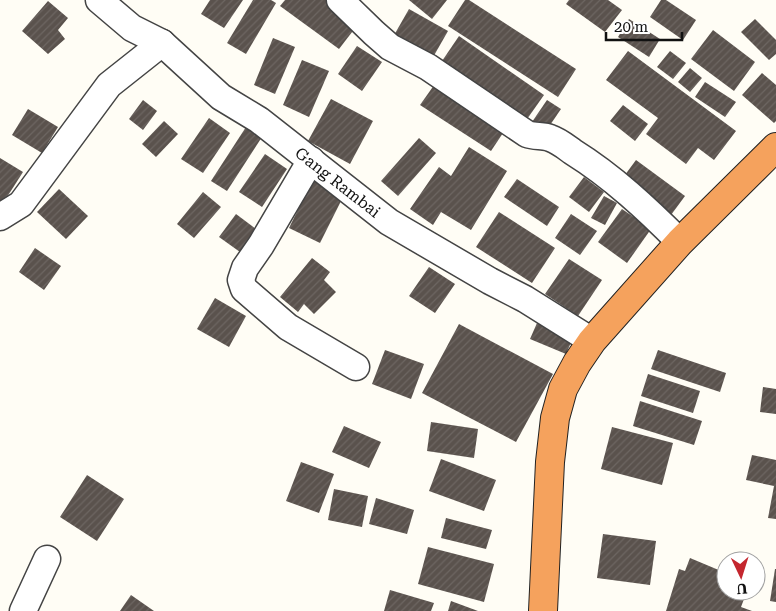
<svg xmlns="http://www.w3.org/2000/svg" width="776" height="611" font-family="'Roboto Serif',serif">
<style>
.building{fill:url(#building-hatch)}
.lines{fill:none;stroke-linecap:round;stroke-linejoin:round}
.street-casing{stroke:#444;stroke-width:29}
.highway-casing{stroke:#222;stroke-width:30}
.street{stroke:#fff;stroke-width:26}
.highway{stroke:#f5a25d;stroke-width:28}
.labels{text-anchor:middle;stroke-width:5;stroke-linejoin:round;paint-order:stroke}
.street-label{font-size:16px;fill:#111;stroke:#fff}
</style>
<defs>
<pattern id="building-hatch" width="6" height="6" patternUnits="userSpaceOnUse" patternTransform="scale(1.25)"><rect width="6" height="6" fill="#5a524d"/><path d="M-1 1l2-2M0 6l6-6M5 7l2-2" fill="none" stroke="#6d6662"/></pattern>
</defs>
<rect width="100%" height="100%" fill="#fffdf5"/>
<g class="building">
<polygon points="210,0 243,0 224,28 201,14"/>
<polygon points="253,0 271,0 276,3 246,54 227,43"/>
<polygon points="285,0 327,0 359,23 339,49 280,6"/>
<polygon points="409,0 447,0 432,19"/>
<polygon points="465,0 469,0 576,69 558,97 448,26"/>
<polygon points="569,0 608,0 622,10 605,32 566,4"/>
<polygon points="661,0 666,0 696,20 683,40 650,17"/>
<polygon points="48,1 68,18 58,30 65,39 48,54 22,31"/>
<polygon points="409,9 448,31 432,59 393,37"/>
<polygon points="629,19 660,39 649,57 618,37"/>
<polygon points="755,19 776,40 776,54 769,60 741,32"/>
<polygon points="713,30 755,62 734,91 691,59"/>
<polygon points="459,36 544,95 525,122 440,64"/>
<polygon points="273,38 295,47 275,94 254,85"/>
<polygon points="357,46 382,62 362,91 338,74"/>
<polygon points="628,51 736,131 714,160 698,148 686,164 646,134 658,118 606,80"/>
<polygon points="670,51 686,63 673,79 657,67"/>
<polygon points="302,60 329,71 309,117 283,105"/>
<polygon points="690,68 702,78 690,92 678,82"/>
<polygon points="762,73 776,85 776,121 774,123 742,95"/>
<polygon points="437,81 507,127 491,151 420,105"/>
<polygon points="705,82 736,102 725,117 695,97"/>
<polygon points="331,99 373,121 350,164 308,141"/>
<polygon points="143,100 157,111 143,130 129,119"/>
<polygon points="547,100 561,109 546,131 532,122"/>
<polygon points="623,105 648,124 635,141 610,121"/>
<polygon points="28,109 58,127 42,153 12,135"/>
<polygon points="209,118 230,133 203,173 181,159"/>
<polygon points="164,121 178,134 156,157 142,144"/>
<polygon points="246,127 262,137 227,191 211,181"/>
<polygon points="419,138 436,153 398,196 381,181"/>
<polygon points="469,147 507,171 471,230 441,212 433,225 410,209 439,167 451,176"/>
<polygon points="265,154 287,169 262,207 239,192"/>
<polygon points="0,158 23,172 0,208"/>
<polygon points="636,160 685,196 671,215 622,179"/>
<polygon points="314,177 345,193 320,243 289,228"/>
<polygon points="584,177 604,192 589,212 569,197"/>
<polygon points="517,179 559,207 547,226 504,197"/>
<polygon points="59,189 88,216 66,239 37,212"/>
<polygon points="203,192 221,207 194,238 177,224"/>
<polygon points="604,196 617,203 605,225 591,218"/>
<polygon points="622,209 651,229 627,263 598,242"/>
<polygon points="499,212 555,248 532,283 476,247"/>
<polygon points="236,214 256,229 240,252 219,237"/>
<polygon points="571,214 597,231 580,255 555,238"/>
<polygon points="35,248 61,266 44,290 19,272"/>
<polygon points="312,258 330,272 324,280 336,292 314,314 304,304 298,312 280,297"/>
<polygon points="569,259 602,280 578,316 545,294"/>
<polygon points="429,267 455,284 435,313 409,296"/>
<polygon points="215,298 246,316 229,347 197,329"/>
<polygon points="537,323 573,338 566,354 530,339"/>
<polygon points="459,324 553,374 516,442 422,393"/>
<polygon points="385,350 424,364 411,399 372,384"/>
<polygon points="658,350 726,373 720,392 651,369"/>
<polygon points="648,374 700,391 693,413 641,396"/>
<polygon points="763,387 776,389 776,414 760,412"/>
<polygon points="640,401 702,421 694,445 633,426"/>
<polygon points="431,422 478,429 474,458 427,451"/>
<polygon points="344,426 381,442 369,468 332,452"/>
<polygon points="612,427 673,443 662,485 601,469"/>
<polygon points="752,455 776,460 776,519 768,518 774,486 746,480"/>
<polygon points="441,459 496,480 484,511 429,491"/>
<polygon points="301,462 334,474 319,513 286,501"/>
<polygon points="87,475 124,499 97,541 60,517"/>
<polygon points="334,489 368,496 362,527 328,520"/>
<polygon points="376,498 414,510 407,534 369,524"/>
<polygon points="446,518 492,530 486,549 441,538"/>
<polygon points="603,534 656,541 650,585 597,578"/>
<polygon points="428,547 494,564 484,602 418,584"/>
<polygon points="690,558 721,571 722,567 726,569 726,591 747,591 741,607 752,611 666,611 679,569 685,571"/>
<polygon points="775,569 776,569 776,602 770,601"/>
<polygon points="390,590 434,603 431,611 384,611"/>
<polygon points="131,595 154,611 120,611"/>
<polygon points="451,601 478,611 448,611"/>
</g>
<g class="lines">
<defs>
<g id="street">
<polyline points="99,0 132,28 162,43 221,97 259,120 389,222 490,281 525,299 592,341"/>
<path d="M340 0 374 33 390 47 428 67 527 134C535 137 543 135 550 138 559 141 566 147 573 152 613 177 647 209 680 242"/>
<polyline points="311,160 261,245 245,268 241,280 244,289 288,327 356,367"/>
<polyline points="0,217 21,204 109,85 162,43"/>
<polyline points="23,611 47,559"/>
</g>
<polyline id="highway" points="543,611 550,462 555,418 563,389 577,363 592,341 680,242 776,147"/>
</defs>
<use href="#street" class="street-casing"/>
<use href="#highway" class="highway-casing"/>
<use href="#street" class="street"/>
<use href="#highway" class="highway"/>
</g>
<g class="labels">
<g class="street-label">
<text transform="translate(338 182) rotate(38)" y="6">Gang Rambai</text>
</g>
</g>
<g transform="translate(741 576) rotate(176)"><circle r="24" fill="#ffffff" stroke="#a0a0a0"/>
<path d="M0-4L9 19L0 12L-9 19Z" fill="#c4262e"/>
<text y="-8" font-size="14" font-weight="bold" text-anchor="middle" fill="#111111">U</text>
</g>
<path d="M606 32v8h76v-8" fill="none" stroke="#111111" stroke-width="2.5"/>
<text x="614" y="32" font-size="15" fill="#111111" stroke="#ffffff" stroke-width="4" paint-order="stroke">20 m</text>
</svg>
